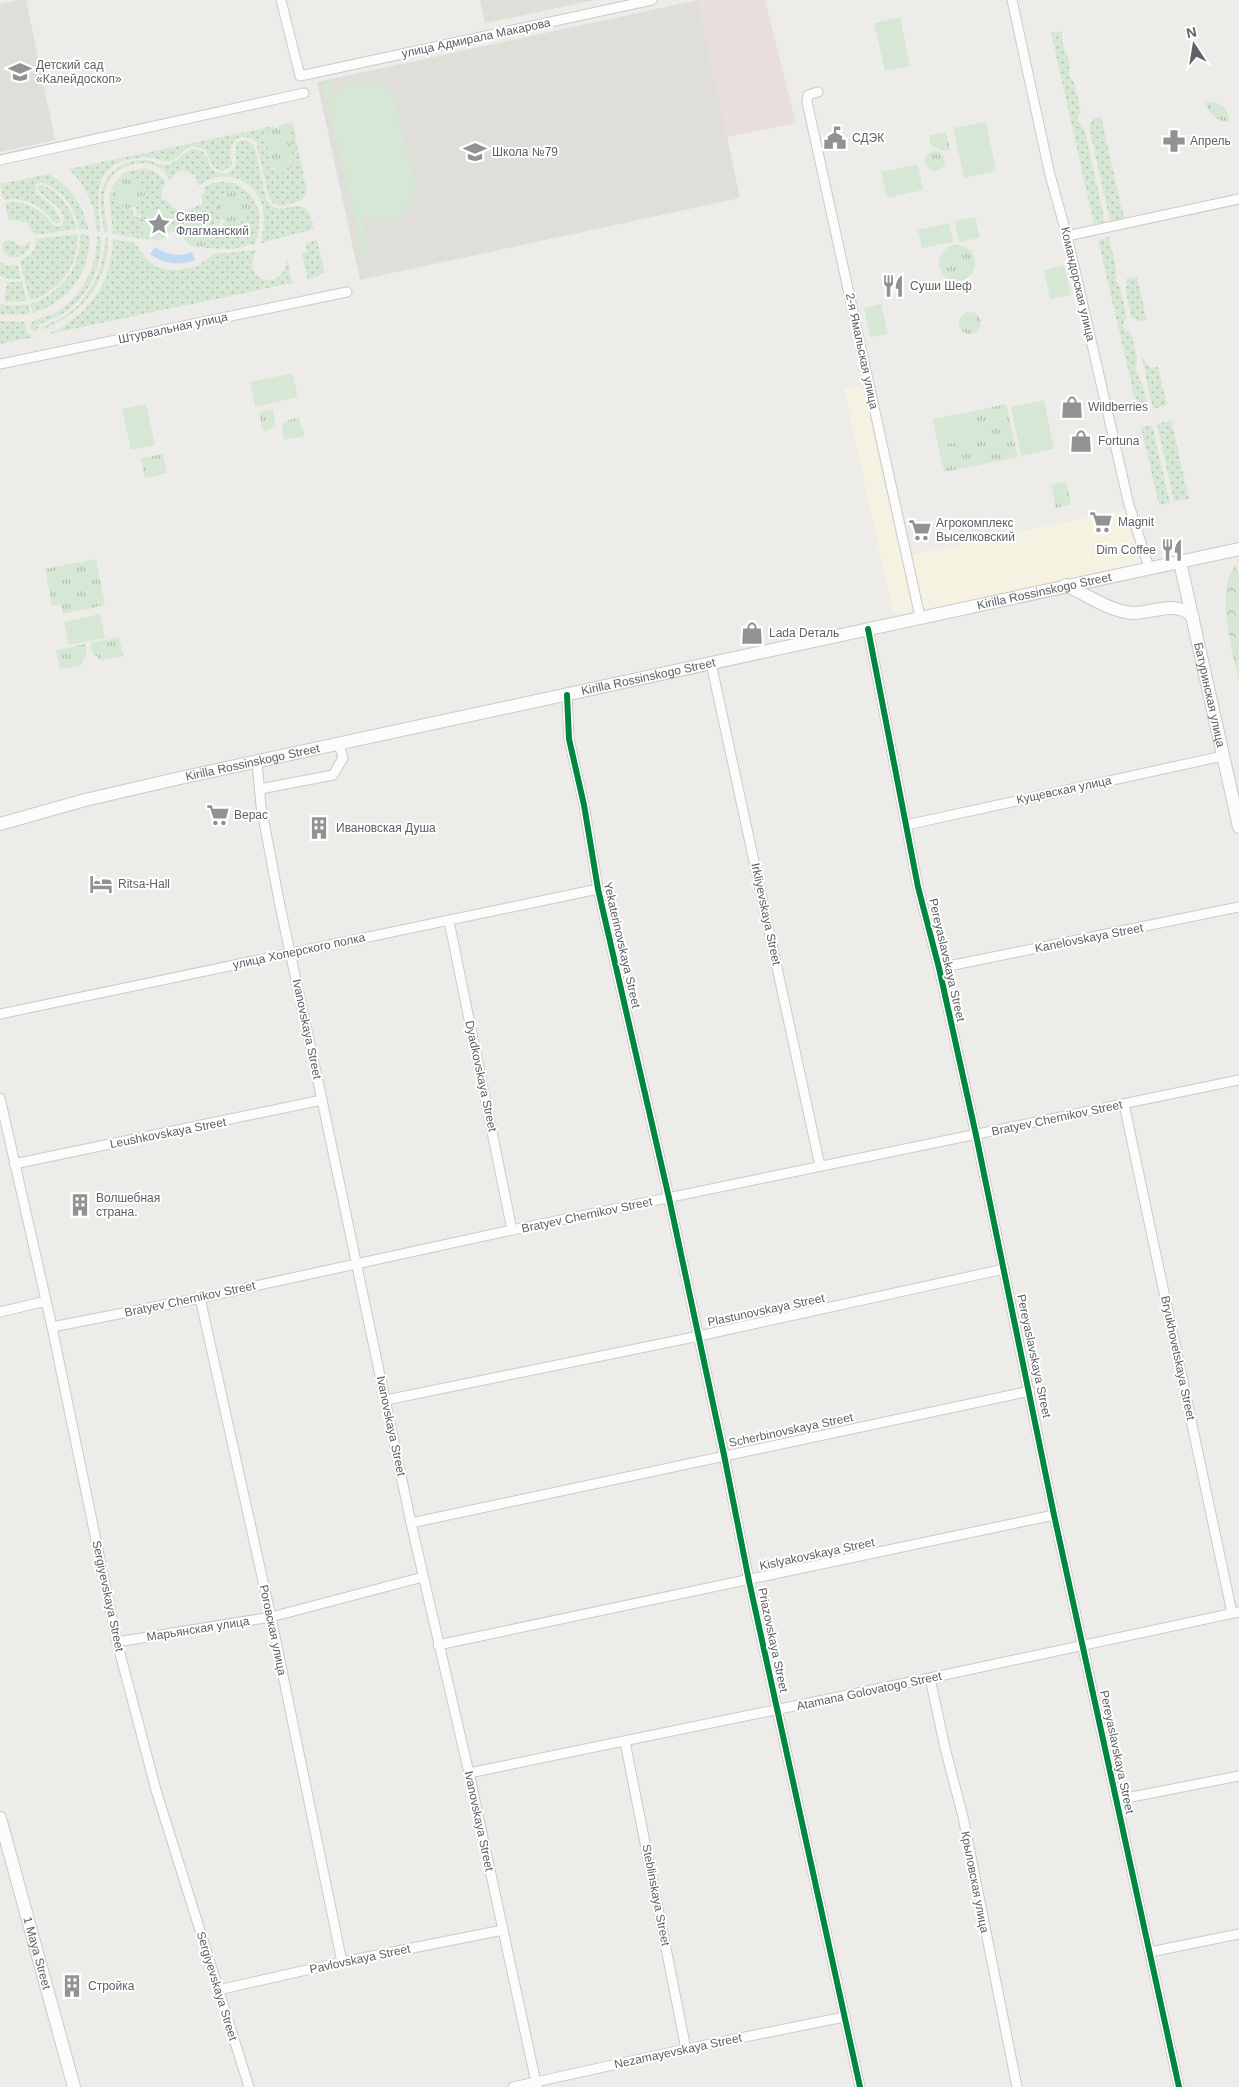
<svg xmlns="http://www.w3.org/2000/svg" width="1239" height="2087" font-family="Helvetica,sans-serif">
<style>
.commercial{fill:#f5f2e2}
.education{fill:#e0ded8}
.medical{fill:#e8dedc}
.grass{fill:url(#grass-dots)}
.forest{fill:url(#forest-crowns)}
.park{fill:url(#park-tufts)}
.pitch{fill:#d6e8d5}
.water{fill:#bfdbf4}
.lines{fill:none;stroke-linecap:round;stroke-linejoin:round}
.street-casing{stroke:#cacaca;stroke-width:11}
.secondary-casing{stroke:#cacac9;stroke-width:14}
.street{stroke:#fcfcfc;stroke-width:9}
.secondary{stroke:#fcfcfc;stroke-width:12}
.cycleway-casing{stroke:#fff;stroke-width:9}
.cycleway{stroke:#00873e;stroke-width:6}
.labels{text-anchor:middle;stroke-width:4;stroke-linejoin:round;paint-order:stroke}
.street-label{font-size:12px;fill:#5e6165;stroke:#fff}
.poi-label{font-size:12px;fill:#5e6165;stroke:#fff;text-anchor:start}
</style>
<defs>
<pattern id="grass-dots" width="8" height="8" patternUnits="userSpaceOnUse" patternTransform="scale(1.25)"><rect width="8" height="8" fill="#d6e8d5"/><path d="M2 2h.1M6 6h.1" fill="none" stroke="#b1bfb0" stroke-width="1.8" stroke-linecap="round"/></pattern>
<pattern id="forest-crowns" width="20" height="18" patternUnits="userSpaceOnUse" patternTransform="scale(1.25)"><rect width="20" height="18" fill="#d6e8d5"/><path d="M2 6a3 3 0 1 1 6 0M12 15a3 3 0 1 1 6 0" fill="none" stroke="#b1bfb0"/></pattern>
<pattern id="park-tufts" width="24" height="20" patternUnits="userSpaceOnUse" patternTransform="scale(1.25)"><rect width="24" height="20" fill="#d6e8d5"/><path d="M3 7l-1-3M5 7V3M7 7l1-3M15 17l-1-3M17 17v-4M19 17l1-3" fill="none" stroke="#b1bfb0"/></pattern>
</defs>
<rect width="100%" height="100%" fill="#edece8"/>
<polygon class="commercial" points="862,385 901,557 1125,510 1143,558 1140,564 899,615 893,612 844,389"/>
<g class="education">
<polygon points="19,0 26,0 55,140 0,152 0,4"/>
<polygon points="480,0 595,0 485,23"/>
<polygon points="698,0 740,198 360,280 317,82"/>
</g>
<polygon class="medical" points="698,0 765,0 796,123 727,137"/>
<g class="grass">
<polygon points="1062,31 1062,41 1070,65 1069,75 1075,85 1081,113 1078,115 1077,120 1084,127 1105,222 1094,224 1051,33"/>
<polygon points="1101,117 1124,218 1110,221 1089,127 1093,119"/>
<path d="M291 122 293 125 307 191 302 200 282 206 273 203 269 197 256 142C248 134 232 135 231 149 230 154 232 160 232 165L223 171 214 168 206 151C182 137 185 158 169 161 161 162 154 157 146 157 140 157 133 159 127 160 91 168 98 205 101 232H97C95 206 87 187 69 169L274 126V128L265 131 272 165 273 169 287 172 292 168 287 126 279 127V125Z"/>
<path d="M246 140 252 143 255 149 266 198C274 217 289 204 304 207L310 214 314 229 261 243C263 232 265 220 263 208 255 178 222 167 198 186L195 176 186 171 177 172 170 181C158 152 115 161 106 187 101 201 106 219 108 233L104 232C103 220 99 206 101 194 104 172 125 159 146 160 153 161 158 165 165 165 180 165 189 138 205 154 209 159 209 167 214 171 222 176 236 174 236 162 237 152 231 141 246 140Z"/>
<path d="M144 168C153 171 160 174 165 182L161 194 162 199 167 201 180 213 203 204 202 196 205 191 203 188C225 173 254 187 259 213 260 223 258 234 255 244L232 249 202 248 210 241 214 229 222 226 225 221 230 223 219 212 222 219 219 225 212 224 209 219 183 225 181 231 178 234 172 231V226L144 214 137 216 136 207C155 195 139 169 124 177 120 179 116 186 113 190L111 188 123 173Z"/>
<path d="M49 174C71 187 83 205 89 230L79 229C77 208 61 190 42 182L36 184 35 192 52 206 61 220 58 224C53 223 51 218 47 214 36 202 21 197 4 200L0 184Z"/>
<path d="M39 185C58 187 74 212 77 229L35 235 27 223 16 220 9 221 5 203C21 200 35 205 46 217 51 222 52 226 59 227L63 224C68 206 43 201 38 188Z"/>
<polygon points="109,192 113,193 128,208 132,208 133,215 141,219 140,225 150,240 113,234"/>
<path d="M77 234C79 267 60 290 30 301L20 261C30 257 36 250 36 239Z"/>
<path d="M80 234 89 235C91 273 68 302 33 313L30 304C62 293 81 268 80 234Z"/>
<path d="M97 236 101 237C103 267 87 300 60 315 53 319 45 321 39 325L37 331 32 330 30 327 32 322C39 318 49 316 57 312 83 295 97 267 97 236Z"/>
<path d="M105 237 108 238C108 283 82 315 41 330 43 324 53 323 60 319 89 302 104 271 105 237Z"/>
<polygon points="1109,237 1116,268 1116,280 1120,288 1127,317 1124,321 1123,326 1127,331 1131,333 1137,357 1136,371 1143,386 1149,409 1138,412 1098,240"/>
<path d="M113 239 135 243 148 261 157 267 168 270H179L198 266 214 254 257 250C237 277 283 298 287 258L292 283 49 334C89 315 112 283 113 239Z"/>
<path d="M9 240 22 246 31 241C29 256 8 265 2 248L4 242Z"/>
<polygon points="317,240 324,271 319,276 308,279 302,254 307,252 305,243"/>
<polygon points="0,262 8,266 18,266 21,279 10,279 0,276"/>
<polygon points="1137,277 1147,320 1138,321 1131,317 1126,291 1126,279"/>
<polygon points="7,282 22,282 27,301 4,302"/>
<polygon points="0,304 13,306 28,304 30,314 0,314"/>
<polygon points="0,321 25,322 26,332 34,337 0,344"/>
<polygon points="1140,354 1150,368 1158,367 1167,405 1153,409 1146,378 1146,371"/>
<polygon points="1171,420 1189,499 1174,502 1157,424"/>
<polygon points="1152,425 1170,503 1159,505 1141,427"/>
</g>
<path class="forest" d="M1236 564 1239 576V681C1232 649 1221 613 1228 581 1229 575 1233 569 1236 564Z"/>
<g class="park">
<path d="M1206 102H1214L1225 107 1230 122C1216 121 1209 115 1206 102Z"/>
<polygon points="288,125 294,165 287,172 279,173 272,165 265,130"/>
<polygon points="946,132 950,150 945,151 931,146 929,136"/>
<circle cx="935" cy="161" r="10"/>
<circle cx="129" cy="192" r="16"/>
<circle cx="234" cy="208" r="16"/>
<circle cx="156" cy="224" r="16"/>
<circle cx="198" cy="231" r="16"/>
<circle cx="957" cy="263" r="18"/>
<circle cx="970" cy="323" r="11"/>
<polygon points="1006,404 1018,457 944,472 938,446 975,438 969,412"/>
<polygon points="273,409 275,424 269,430 263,431 259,412"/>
<polygon points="299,417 304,436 284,440 282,428 284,422"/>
<polygon points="163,454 167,473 145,478 141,458"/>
<polygon points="1066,482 1071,504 1056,508 1051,485"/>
<polygon points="96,559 105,605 63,614 61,604 52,606 45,569"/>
<polygon points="119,637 123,656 100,661 97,656 93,654 90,643"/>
<polygon points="85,644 87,656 83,659 82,665 60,669 56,650"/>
</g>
<g class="pitch">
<polygon points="900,17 910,66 885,71 874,23"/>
<path d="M367 80 388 90 395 101 415 185 414 196 404 213 393 220 380 222 361 216 370 250 363 252 323 84 331 82 335 98C343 86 353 82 367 80Z"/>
<polygon points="986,122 996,171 964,178 953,128"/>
<polygon points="918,164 923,190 887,198 881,172"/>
<polygon points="975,217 980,238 959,242 955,221"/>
<polygon points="949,223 953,242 922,248 918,230"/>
<polygon points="1064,265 1071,295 1050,299 1044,270"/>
<polygon points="881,304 888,334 870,337 864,308"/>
<polygon points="292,373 298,397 255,407 250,382"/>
<polygon points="1044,400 1054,449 1021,456 1011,407"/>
<polygon points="146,404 155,445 131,450 122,409"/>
<polygon points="969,412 975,438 938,446 933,419"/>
<polygon points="100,614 105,638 69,645 64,622"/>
</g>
<path class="water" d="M155 247C167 255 179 257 192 252L195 260C179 266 164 264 150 254Z"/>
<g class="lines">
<defs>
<g id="street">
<polyline points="281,0 300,76 652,0"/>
<polyline points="1012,0 1050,175 1067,236 1129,505 1149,568"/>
<polyline points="818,92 808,95 807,102 920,617"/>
<polyline points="0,160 304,93"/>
<polyline points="1067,236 1239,199"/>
<polyline points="0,364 347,292"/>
<polyline points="868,629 918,887 939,968 976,1135 1054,1515 1179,2087"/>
<polyline points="711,663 820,1166"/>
<polyline points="567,695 569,739 584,805 598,889 669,1198 724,1455 749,1581 860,2087"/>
<polyline points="257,762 261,806 280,906 322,1100 411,1523 469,1773 537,2087"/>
<polyline points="260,789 333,775 343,758 339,744"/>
<polyline points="906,825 1223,756"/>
<polyline points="449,921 512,1230"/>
<polyline points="939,968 1239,907"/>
<polyline points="0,1014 598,889"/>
<polyline points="0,1098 52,1327 117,1642 156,1790 249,2087"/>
<polyline points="1124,1104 1232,1613"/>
<polyline points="14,1164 322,1100"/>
<polyline points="200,1298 271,1617 342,1962"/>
<polyline points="0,1312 46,1301"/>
<polyline points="52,1327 200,1298 512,1230 1239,1080"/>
<polyline points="386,1400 699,1336 1004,1269"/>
<polyline points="411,1523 1030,1391"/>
<polyline points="117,1642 271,1617 423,1577"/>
<polyline points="438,1645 1054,1515"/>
<polyline points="930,1678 945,1748 963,1817 1017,2087"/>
<polyline points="625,1742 686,2049"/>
<polyline points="469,1773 930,1678 1239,1612"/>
<polyline points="1116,1800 1239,1776"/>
<polyline points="1150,1952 1239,1934"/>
<polyline points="218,1990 342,1962 503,1930"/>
<polyline points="513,2087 686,2049 844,2017"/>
</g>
<g id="secondary">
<path id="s1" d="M1180 562 1239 827"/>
<path d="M1066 585C1085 594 1113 613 1134 613 1152 613 1180 599 1193 618"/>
<path id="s2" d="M0 824 85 800 180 778 1239 549"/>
<path id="s3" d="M0 1818 74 2087"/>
</g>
</defs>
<use href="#street" class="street-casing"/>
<use href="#secondary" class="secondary-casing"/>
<use href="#street" class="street"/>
<use href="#secondary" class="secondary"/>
<defs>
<g id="cycleway">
<polyline points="868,629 918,887 939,968 976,1135 1054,1515 1179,2087"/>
<polyline points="567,695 569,739 584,805 598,889 669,1198 724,1455 749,1581 860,2087"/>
</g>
</defs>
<use href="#cycleway" class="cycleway-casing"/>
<use href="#cycleway" class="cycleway"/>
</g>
<defs>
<symbol id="school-bare" viewBox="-9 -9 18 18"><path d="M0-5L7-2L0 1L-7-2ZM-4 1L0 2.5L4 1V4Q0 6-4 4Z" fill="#909293" stroke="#fff" stroke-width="2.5" paint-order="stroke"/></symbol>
<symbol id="civic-bare" viewBox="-9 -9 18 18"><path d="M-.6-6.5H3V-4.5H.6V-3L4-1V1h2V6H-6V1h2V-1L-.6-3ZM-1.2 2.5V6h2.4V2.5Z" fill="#909293" stroke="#fff" stroke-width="2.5" paint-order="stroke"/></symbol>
<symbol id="pharmacy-bare" viewBox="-9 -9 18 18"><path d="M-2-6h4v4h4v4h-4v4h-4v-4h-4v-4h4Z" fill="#909293" stroke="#fff" stroke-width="2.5" paint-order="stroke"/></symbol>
<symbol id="sight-bare" viewBox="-9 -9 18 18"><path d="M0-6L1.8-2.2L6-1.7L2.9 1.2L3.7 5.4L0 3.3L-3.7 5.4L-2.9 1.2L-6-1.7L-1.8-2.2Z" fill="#909293" stroke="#fff" stroke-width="2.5" paint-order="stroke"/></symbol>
<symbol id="restaurant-bare" viewBox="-9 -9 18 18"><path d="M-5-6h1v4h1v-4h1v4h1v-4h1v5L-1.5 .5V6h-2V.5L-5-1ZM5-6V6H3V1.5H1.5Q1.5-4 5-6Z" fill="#909293" stroke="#fff" stroke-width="2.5" paint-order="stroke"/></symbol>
<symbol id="shop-bare" viewBox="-9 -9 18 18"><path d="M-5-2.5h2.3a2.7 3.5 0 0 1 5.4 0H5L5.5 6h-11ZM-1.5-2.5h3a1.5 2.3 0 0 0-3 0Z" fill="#909293" stroke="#fff" stroke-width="2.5" paint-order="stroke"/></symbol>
<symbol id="supermarket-bare" viewBox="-9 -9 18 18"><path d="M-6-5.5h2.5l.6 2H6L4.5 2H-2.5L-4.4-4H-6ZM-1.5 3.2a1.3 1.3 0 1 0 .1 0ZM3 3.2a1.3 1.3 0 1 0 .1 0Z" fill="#909293" stroke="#fff" stroke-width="2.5" paint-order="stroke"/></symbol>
<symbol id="building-bare" viewBox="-9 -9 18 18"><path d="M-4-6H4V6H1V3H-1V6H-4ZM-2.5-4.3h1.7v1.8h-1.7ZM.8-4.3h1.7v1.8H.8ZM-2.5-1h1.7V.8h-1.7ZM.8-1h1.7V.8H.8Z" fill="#909293" stroke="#fff" stroke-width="2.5" paint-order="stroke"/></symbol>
<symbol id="hotel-bare" viewBox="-9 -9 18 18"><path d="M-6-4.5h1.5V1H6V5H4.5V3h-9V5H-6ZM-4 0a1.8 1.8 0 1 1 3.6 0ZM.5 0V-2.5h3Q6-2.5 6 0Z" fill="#909293" stroke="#fff" stroke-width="2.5" paint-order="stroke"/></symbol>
</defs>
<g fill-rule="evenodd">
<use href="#school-bare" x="4" y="56" width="32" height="32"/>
<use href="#civic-bare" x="819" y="122" width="32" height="32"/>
<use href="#pharmacy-bare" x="1158" y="125" width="32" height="32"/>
<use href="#school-bare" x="459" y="136" width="32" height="32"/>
<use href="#sight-bare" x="143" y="208" width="32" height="32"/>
<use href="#restaurant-bare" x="877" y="270" width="32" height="32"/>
<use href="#shop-bare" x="1056" y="391" width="32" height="32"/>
<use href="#shop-bare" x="1065" y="425" width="32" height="32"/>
<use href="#supermarket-bare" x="1085" y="506" width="32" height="32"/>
<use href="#supermarket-bare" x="904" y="514" width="32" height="32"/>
<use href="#restaurant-bare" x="1156" y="534" width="32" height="32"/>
<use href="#shop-bare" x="736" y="617" width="32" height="32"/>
<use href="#supermarket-bare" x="202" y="799" width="32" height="32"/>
<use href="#building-bare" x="303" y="812" width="32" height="32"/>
<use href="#hotel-bare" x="85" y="868" width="32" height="32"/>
<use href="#building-bare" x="64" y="1189" width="32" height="32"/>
<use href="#building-bare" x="56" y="1970" width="32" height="32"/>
</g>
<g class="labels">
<g class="street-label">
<text transform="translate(476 38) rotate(-12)" y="4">улица Адмирала Макарова</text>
<text transform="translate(1078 284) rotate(77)" y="4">Командорская улица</text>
<text transform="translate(173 328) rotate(-12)" y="4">Штурвальная улица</text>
<text transform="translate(862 351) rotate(78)" y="4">2-я Ямальская улица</text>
<text dy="4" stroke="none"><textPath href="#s2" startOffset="1070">Kirilla Rossinskogo Street</textPath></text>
<text dy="4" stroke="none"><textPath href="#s2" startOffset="665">Kirilla Rossinskogo Street</textPath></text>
<text dy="4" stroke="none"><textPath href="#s1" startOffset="136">Батуринская улица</textPath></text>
<text dy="4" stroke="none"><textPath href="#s2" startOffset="260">Kirilla Rossinskogo Street</textPath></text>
<text transform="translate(1064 790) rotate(-12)" y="4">Кущевская улица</text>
<text transform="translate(766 914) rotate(78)" y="4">Irkliyevskaya Street</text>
<text transform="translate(1089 938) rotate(-11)" y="4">Kanelovskaya Street</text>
<text transform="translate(622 945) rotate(77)" y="4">Yekaterinovskaya Street</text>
<text transform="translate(299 951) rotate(-12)" y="4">улица Хоперского полка</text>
<text transform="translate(947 960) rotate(77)" y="4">Pereyaslavskaya Street</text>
<text transform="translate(307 1029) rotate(78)" y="4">Ivanovskaya Street</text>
<text transform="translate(481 1076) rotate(78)" y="4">Dyadkovskaya Street</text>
<text transform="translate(1057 1118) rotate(-12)" y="4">Bratyev Chernikov Street</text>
<text transform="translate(168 1133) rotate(-11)" y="4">Leushkovskaya Street</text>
<text transform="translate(587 1215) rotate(-12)" y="4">Bratyev Chernikov Street</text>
<text transform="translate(190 1299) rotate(-12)" y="4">Bratyev Chernikov Street</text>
<text transform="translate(766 1310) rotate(-12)" y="4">Plastunovskaya Street</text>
<text transform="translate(1034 1356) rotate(78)" y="4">Pereyaslavskaya Street</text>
<text transform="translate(1178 1358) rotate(78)" y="4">Bryukhovetskaya Street</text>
<text transform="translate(391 1426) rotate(78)" y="4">Ivanovskaya Street</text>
<text transform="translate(791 1430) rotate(-12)" y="4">Scherbinovskaya Street</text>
<text transform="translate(817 1554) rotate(-12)" y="4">Kislyakovskaya Street</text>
<text transform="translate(108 1596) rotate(78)" y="4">Sergiyevskaya Street</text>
<text transform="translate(198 1629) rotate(-9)" y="4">Марьянская улица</text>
<text transform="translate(273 1630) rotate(78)" y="4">Роговская улица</text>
<text transform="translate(773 1640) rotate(78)" y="4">Priazovskaya Street</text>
<text transform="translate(869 1691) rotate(-12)" y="4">Atamana Golovatogo Street</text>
<text transform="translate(1117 1752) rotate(78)" y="4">Pereyaslavskaya Street</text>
<text transform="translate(479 1821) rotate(78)" y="4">Ivanovskaya Street</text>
<text transform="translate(975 1882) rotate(79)" y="4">Крыловская улица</text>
<text transform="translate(656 1895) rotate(79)" y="4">Steblinskaya Street</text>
<text dy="4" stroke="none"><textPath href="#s3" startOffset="140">1 Maya Street</textPath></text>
<text transform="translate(360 1959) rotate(-12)" y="4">Pavlovskaya Street</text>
<text transform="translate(217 1986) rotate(73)" y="4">Sergiyevskaya Street</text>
<text transform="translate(678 2051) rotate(-12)" y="4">Nezamayevskaya Street</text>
</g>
<g class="poi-label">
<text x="36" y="69">Детский сад<tspan x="36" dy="14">«Калейдоскоп»</tspan></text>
<text x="852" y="142">СДЭК</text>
<text x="1190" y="145">Апрель</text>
<text x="492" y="156">Школа №79</text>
<text x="176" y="221">Сквер<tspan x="176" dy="14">Флагманский</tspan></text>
<text x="910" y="290">Суши Шеф</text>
<text x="1088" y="411">Wildberries</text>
<text x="1098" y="445">Fortuna</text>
<text x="1118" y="526">Magnit</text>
<text x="936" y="527">Агрокомплекс<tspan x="936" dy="14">Выселковский</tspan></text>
<text x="1156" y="554" text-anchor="end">Dim Coffee</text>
<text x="769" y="637">Lada Dеталь</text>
<text x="234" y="819">Верас</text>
<text x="336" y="832">Ивановская Душа</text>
<text x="118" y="888">Ritsa-Hall</text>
<text x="96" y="1202">Волшебная<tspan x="96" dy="14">страна.</tspan></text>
<text x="88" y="1990">Стройка</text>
</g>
</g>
<g transform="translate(1194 45) rotate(348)" stroke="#ffffff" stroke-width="4" paint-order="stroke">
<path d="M0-4L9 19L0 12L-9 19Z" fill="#5e6165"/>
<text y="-8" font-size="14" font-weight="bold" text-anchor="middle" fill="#5e6165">N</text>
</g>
</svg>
